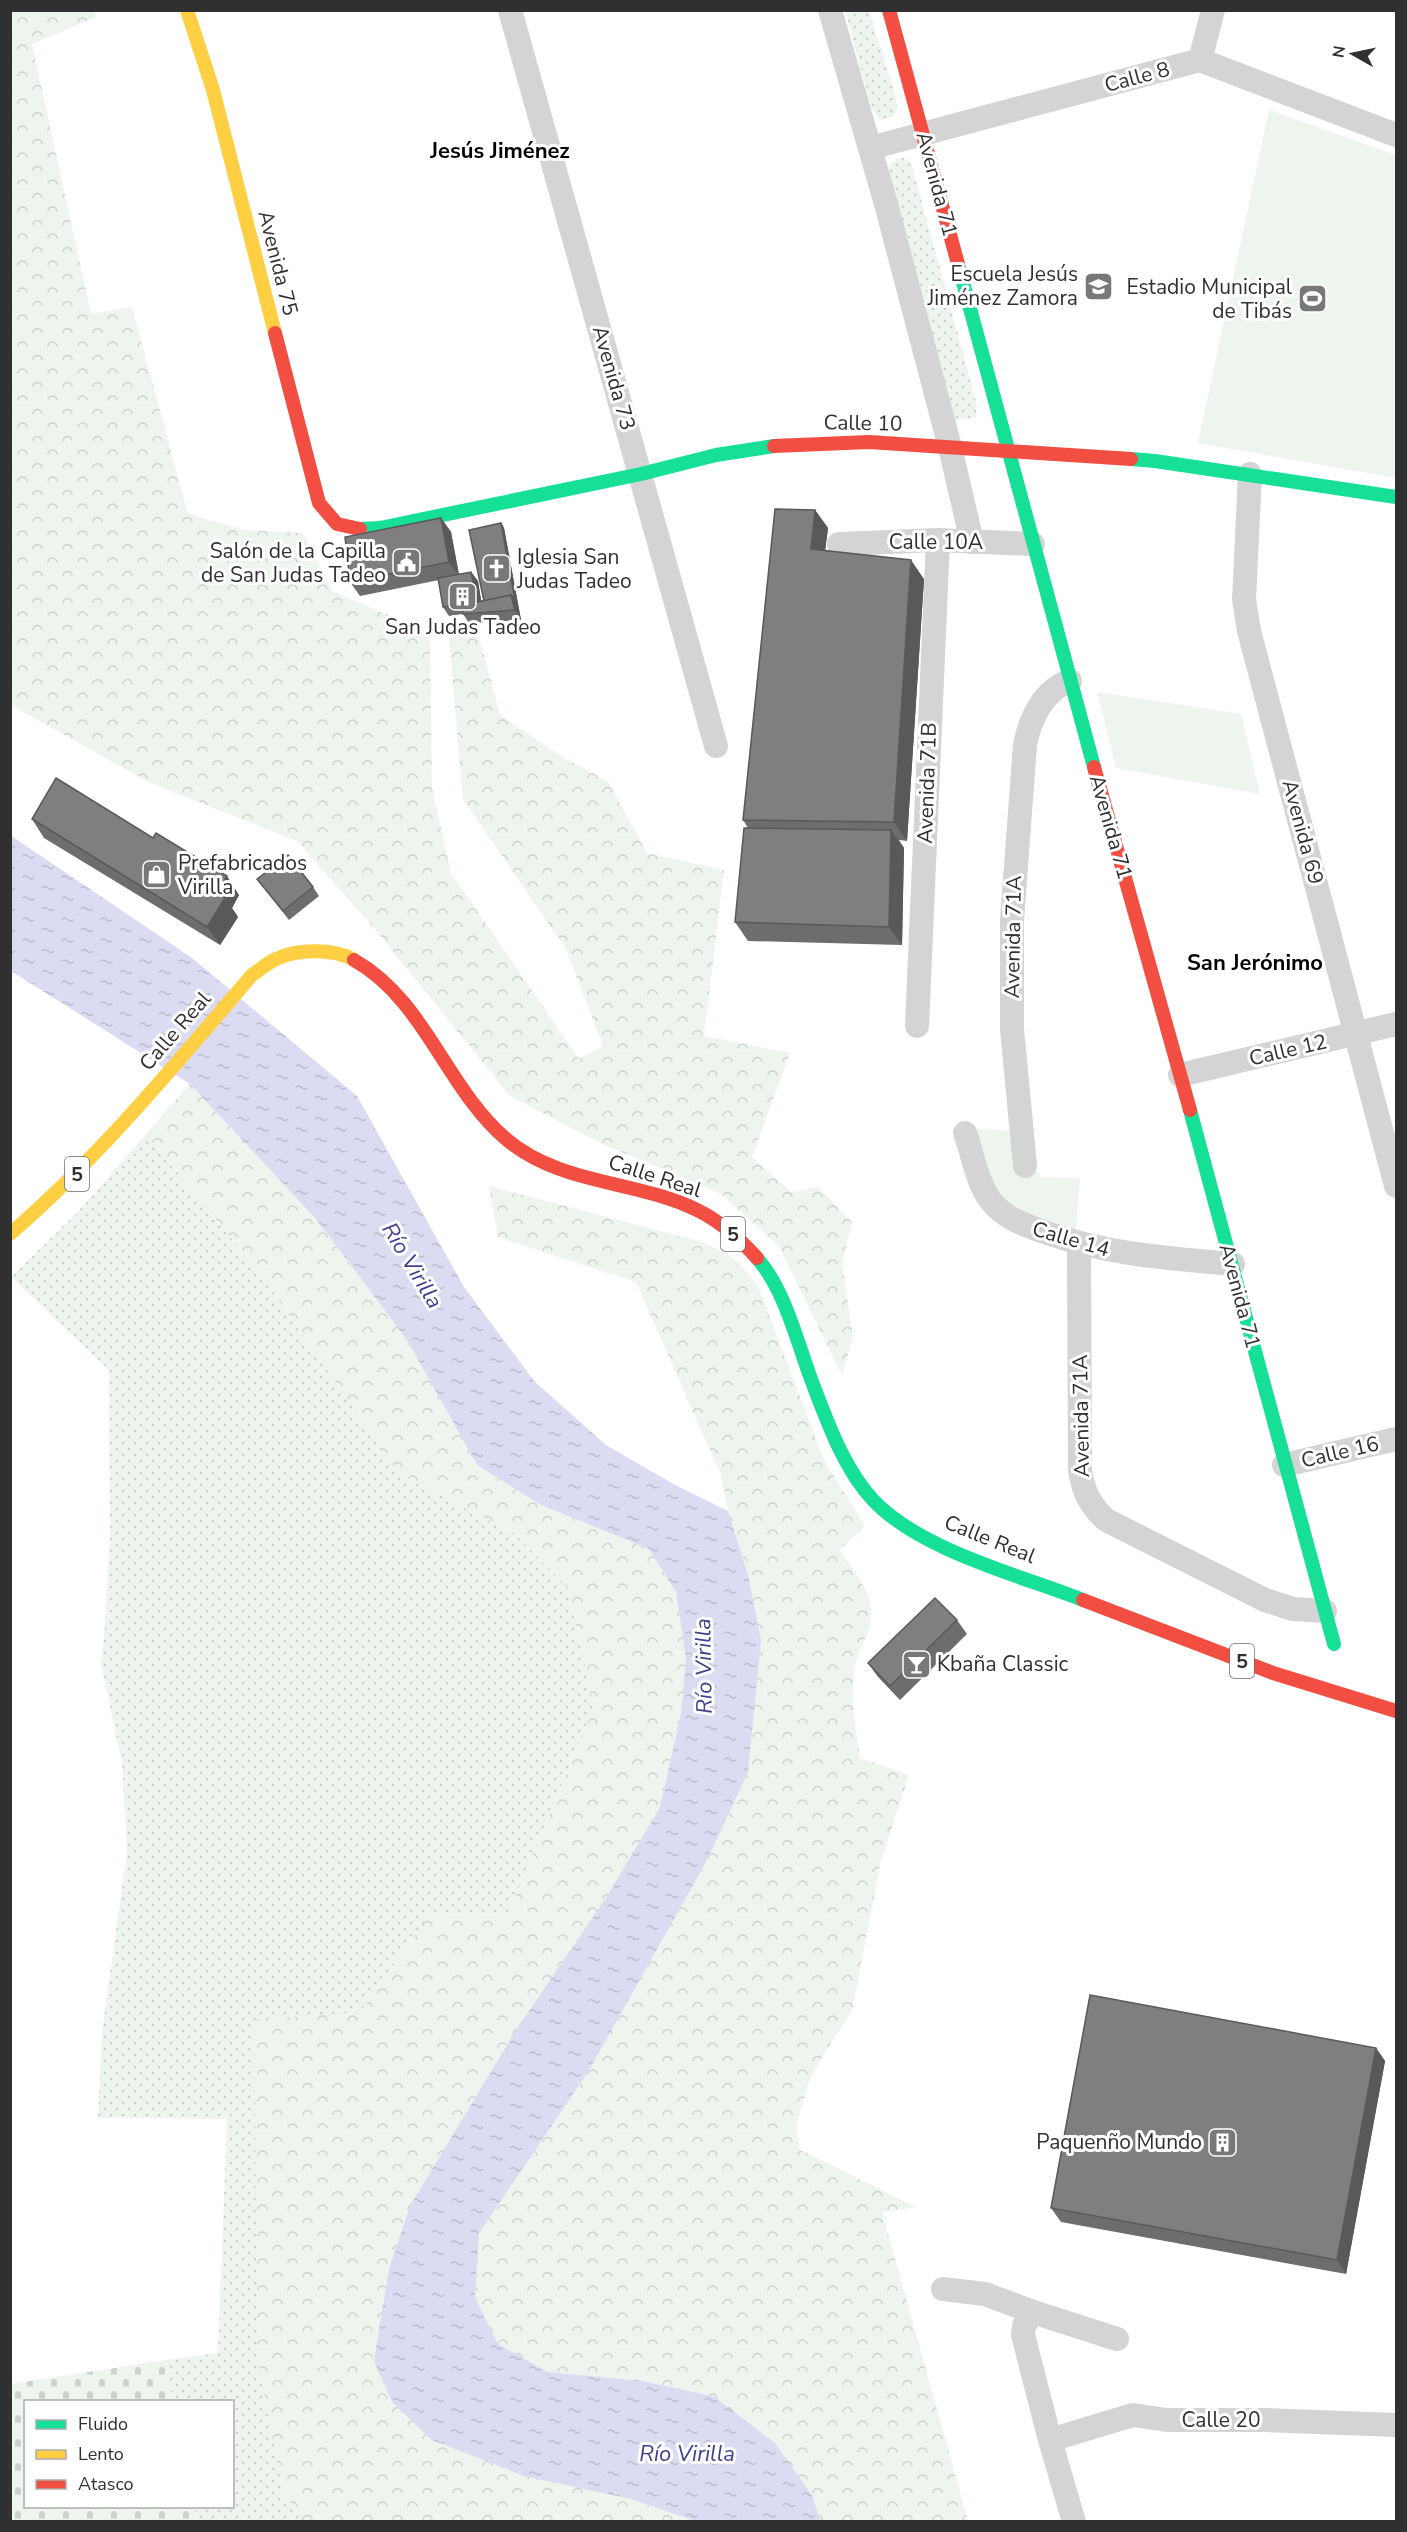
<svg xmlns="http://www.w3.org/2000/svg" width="1407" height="2532" font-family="'Nunito Sans',sans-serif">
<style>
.grass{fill:url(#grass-dots)}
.forest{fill:url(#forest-crowns)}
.cemetery{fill:url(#cemetery-stones)}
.park{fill:#edf5ee}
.water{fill:url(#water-ripples)}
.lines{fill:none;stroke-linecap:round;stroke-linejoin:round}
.street{stroke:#d4d4d4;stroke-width:24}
.fast{stroke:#16e098;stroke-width:14}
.slow{stroke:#ffcf43;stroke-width:14}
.jam{stroke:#f24e42;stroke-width:14}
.wall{fill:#6d6d6d}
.shaded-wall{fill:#595959}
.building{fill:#7f7f7f;stroke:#595959;stroke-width:1.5}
.labels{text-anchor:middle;stroke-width:6;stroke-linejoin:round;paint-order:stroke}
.shield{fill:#fff;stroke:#6e6e6e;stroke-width:1.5}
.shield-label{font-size:20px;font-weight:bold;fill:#303030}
.street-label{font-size:21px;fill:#303030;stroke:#fff}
.poi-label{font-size:21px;fill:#303030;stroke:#fff;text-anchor:end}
.neighbourhood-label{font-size:22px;font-weight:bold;fill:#000;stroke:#fff}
.water-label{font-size:22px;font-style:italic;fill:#41408f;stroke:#fff}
</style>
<defs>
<pattern id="grass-dots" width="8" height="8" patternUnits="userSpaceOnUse" patternTransform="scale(1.5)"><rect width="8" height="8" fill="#edf5ee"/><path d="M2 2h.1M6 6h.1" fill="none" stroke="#ccd2cc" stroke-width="1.8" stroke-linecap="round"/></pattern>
<pattern id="forest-crowns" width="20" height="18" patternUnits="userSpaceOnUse" patternTransform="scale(1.5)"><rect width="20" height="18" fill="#edf5ee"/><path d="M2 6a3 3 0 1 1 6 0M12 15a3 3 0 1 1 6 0" fill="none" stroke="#ccd2cc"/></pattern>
<pattern id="cemetery-stones" width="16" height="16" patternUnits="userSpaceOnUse" patternTransform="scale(1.5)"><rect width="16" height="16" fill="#edf5ee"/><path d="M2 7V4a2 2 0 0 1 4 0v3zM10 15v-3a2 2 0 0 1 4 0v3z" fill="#ccd2cc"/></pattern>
<pattern id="water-ripples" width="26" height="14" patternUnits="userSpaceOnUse" patternTransform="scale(1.5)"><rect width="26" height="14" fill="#dbdbf1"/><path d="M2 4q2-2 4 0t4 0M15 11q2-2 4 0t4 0" fill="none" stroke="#bcbccf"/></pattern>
</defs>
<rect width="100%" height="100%" fill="#fff"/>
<g class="grass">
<polygon points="845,11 869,11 896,97 897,109 893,117 880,120 871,107"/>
<polygon points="901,157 911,162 977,405 976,418 955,420 889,172 890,164"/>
<polygon points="146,1134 262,1276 399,1474 515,1534 568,1588 594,1707 507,1916 430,1914 360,2012 283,2491 302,2521 199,2521 193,2507 232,2506 232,2402 172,2401 166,2360 218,2353 227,2119 98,2118 102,2032 127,1852 122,1763 101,1664 105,1627 110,1535 109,1370 11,1277 75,1215"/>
</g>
<g class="forest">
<polygon points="11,10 94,11 96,17 32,44 91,314 132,307 188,514 244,530 303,533 332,591 430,633 432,788 451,873 579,1059 603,1046 566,949 463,799 449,636 478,633 500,715 566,759 608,781 647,853 724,870 704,1036 790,1053 752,1157 791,1192 818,1187 852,1222 842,1264 853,1337 842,1375 778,1245 721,1194 600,1143 510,1096 373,927 297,841 148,782 11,705"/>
<polygon points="190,1084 316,1219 407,1340 477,1465 539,1504 649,1549 676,1592 686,1659 681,1712 660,1807 389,2269 631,2499 695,2521 302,2521 283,2491 257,2358 254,2020 360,2012 430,1914 507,1916 594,1707 568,1588 515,1534 399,1474 262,1276 146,1134"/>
<path d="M489 1186 702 1242 729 1255 748 1273 760 1291 824 1460 865 1526 839 1550C857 1575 880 1600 868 1632 863 1646 856 1656 854 1671 850 1700 856 1730 860 1758L909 1775 881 1861 852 2011 825 2052 809 2081 796 2127 800 2150 916 2207 882 2212 968 2521H820L813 2497 713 2396 643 2381 548 2372 498 2344 475 2297 478 2233 588 2072 706 1862 748 1575 728 1511 721 1475 636 1282 498 1237Z"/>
</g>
<polygon class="cemetery" points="166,2360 172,2401 26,2402 26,2506 193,2507 199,2521 11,2521 11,2384"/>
<g class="park">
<polygon points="1269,110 1396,155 1396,478 1198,443"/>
<polygon points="1097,692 1241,714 1260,794 1116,768"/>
<path d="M971 1128 1012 1131 1041 1177 1080 1178 1076 1234C1060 1229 1041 1226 1027 1218 993 1198 983 1163 971 1128Z"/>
</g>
<polygon class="water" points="10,835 192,958 357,1096 464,1287 534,1381 606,1445 675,1485 728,1511 748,1575 761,1640 748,1772 706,1862 588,2072 479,2233 475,2297 498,2344 548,2372 643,2381 713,2396 775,2443 813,2497 820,2521 695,2521 631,2499 524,2476 432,2440 392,2402 374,2361 389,2269 410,2206 518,2027 606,1898 660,1807 681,1713 686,1659 676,1592 649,1549 539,1504 477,1465 407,1340 316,1219 190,1084 11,971"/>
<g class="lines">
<g class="street">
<polyline points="510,10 716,746"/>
<polyline points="830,10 886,204 950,447 972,542"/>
<polyline points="1200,60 1213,10"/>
<polyline points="870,148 1200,60 1396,135"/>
<polyline points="1250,474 1244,599 1249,631 1396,1186"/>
<polyline points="839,544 938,540 1033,544"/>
<polyline points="917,1026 938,540"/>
<polyline points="1180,1075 1396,1024"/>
<path d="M965 1133C973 1155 977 1183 991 1201 1005 1219 1027 1226 1047 1233 1111 1255 1166 1258 1233 1264"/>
<path d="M1025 1166 1012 1029V920L1025 745C1030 719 1043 690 1070 681"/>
<path d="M1079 1244 1080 1471C1084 1493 1090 1505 1106 1520L1265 1600 1293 1609 1325 1611"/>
<polyline points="1284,1465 1396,1439"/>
<polyline points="943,2289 985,2294 1033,2312 1024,2326 1023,2335 1050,2440 1074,2522"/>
<polyline points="1033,2312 1117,2339"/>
<polyline points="1050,2440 1133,2415 1167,2420 1265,2420 1396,2425"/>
</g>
<g class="fast">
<polyline points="958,264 1094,767"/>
<polyline points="1131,459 1155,461 1396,497"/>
<polyline points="360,529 380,528 641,474 716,455 774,446"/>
<polyline points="1190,1110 1334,1644"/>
<path d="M757 1258C786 1291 798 1346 814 1387 829 1426 845 1470 873 1500 920 1550 1019 1575 1083 1600"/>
</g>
<g class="slow">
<polyline points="187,10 213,90 275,333"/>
<path d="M10 1234C100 1156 175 1065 252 975 260 970 267 963 276 959 297 949 334 948 354 960"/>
</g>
<g class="jam">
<polyline points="889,10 958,264"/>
<polyline points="275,333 319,503 337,524 360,529"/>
<polyline points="774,446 869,442 1131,459"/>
<polyline points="1094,767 1190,1110"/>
<path d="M354 960C425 1000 446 1088 506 1139 560 1185 636 1180 697 1210 720 1221 740 1239 757 1258"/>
<polyline points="1083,1600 1273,1673 1396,1711"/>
</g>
</g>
<g class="wall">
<polygon points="815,510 828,528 825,551 924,579 907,841 899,840 904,848 902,945 748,941 735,922 748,828 743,820"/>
<polygon points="441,518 451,532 459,574 471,572 478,581 481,601 484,601 501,523 504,528 521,620 469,623 463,614 449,616 443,607 439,580 360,596 350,582"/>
<polygon points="32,819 239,895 232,908 238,917 220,945 44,838"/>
<polygon points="257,879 313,887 319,896 289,920"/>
<polygon points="957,1620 967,1634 900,1700 878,1677 868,1663"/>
<polygon points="1376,2048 1385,2061 1346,2274 1061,2222 1051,2208"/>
</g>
<g class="shaded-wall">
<polygon points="815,510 828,528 823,567 811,549"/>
<polygon points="441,518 451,532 459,576 449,562"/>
<polygon points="501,523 504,528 521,620 515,610"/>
<polygon points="911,560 924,579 907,841 894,822"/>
<polygon points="471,572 478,581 483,612 477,602"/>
<polygon points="891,830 904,848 902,945 889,927"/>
<polygon points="227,876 239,895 232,908 238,917 220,945 207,927 217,893"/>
<polygon points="1376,2048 1385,2061 1346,2274 1337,2260"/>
</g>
<g class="building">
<polygon points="775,509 815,510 811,549 911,560 894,822 743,820"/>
<polygon points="441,518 449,562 350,582 345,537"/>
<polygon points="501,523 515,600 511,595 484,601 469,530"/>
<polygon points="471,572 477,602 511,595 515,610 463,614 462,604 443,607 438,578"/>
<polygon points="56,778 153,838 156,833 227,876 217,893 225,898 207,927 32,819"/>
<polygon points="744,828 891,830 889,927 735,922"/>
<polygon points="288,855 313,887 283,911 257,879"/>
<polygon points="935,1598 957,1620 890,1686 868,1663"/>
<polygon points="1090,1995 1376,2048 1337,2260 1051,2208"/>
</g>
<defs>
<symbol id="school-square" viewBox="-11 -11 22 22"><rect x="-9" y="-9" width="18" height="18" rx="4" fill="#787878" stroke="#fff"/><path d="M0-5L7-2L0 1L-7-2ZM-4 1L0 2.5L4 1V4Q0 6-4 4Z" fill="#fff"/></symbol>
<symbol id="stadium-square" viewBox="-11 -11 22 22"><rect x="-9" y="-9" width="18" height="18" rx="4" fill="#787878" stroke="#fff"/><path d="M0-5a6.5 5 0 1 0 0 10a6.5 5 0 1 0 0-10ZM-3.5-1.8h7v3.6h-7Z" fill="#fff"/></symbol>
<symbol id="civic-square" viewBox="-11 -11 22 22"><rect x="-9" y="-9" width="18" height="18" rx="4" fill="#787878" stroke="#fff"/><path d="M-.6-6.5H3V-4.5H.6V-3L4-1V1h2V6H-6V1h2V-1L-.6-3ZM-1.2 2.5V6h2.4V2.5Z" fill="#fff"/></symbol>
<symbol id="church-square" viewBox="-11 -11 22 22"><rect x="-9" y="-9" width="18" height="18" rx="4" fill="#787878" stroke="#fff"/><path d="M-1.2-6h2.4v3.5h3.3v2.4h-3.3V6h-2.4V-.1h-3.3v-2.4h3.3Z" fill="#fff"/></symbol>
<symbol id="building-square" viewBox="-11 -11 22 22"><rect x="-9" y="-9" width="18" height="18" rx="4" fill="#787878" stroke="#fff"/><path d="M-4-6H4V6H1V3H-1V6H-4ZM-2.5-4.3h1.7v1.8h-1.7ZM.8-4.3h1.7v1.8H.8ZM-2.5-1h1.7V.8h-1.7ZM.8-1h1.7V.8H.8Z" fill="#fff"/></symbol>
<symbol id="shop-square" viewBox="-11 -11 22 22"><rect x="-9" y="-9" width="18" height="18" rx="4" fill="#787878" stroke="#fff"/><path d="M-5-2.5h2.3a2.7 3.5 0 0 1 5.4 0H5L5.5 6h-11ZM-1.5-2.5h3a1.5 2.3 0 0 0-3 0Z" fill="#fff"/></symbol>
<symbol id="bar-square" viewBox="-11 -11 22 22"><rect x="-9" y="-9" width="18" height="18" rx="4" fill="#787878" stroke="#fff"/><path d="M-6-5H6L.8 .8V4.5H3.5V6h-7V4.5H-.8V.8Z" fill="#fff"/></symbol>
</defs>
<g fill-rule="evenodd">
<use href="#school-square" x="1082" y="270" width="33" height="33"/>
<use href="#stadium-square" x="1296" y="282" width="33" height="33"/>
<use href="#civic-square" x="390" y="546" width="33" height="33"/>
<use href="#church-square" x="480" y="552" width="33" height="33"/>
<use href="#building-square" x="446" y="580" width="33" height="33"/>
<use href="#shop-square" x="140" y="858" width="33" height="33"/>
<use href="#bar-square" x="900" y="1648" width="33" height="33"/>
<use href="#building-square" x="1206" y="2126" width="33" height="33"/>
</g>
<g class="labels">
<g class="shield">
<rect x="65" y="1157" width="24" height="34" rx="4.5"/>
<rect x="721" y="1217" width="24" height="34" rx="4.5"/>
<rect x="1230" y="1644" width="24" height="34" rx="4.5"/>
</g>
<g class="shield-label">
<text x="77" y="1181">5</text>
<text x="733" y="1241">5</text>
<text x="1242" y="1668">5</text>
</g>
<g class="street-label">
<text transform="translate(1137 77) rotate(-15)" y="7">Calle 8</text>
<text transform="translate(937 184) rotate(75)" y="7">Avenida 71</text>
<text transform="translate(278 263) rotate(76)" y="7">Avenida 75</text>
<text transform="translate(614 378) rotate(74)" y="7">Avenida 73</text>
<text transform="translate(863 423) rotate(1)" y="7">Calle 10</text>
<text x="936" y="549">Calle 10A</text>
<text transform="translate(927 783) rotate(-88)" y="7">Avenida 71B</text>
<text transform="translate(1111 827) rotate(74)" y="7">Avenida 71</text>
<text transform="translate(1303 832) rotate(75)" y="7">Avenida 69</text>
<text transform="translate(1013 937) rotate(-89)" y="7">Avenida 71A</text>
<text transform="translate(175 1031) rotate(-49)" y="7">Calle Real</text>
<text transform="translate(1288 1050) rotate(-13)" y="7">Calle 12</text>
<text transform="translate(655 1176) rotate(18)" y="7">Calle Real</text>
<text transform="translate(1071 1239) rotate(16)" y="7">Calle 14</text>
<text transform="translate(1240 1296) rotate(75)" y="7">Avenida 71</text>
<text transform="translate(1081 1416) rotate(-91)" y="7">Avenida 71A</text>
<text transform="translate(1340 1452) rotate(-13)" y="7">Calle 16</text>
<text transform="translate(990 1539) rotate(22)" y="7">Calle Real</text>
<text x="1221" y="2427">Calle 20</text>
</g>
<g class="poi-label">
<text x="1078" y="281">Escuela Jesús<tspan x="1078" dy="24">Jiménez Zamora</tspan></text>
<text x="1292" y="294">Estadio Municipal<tspan x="1292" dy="24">de Tibás</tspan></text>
<text x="386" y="558">Salón de la Capilla<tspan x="386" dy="24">de San Judas Tadeo</tspan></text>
<text x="517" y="564" text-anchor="start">Iglesia San<tspan x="517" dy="24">Judas Tadeo</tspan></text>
<text x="463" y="634" text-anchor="middle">San Judas Tadeo</text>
<text x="178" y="870" text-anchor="start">Prefabricados<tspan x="178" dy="24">Virilla</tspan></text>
<text x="937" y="1671" text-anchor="start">Kbaña Classic</text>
<text x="1202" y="2149">Paquenño Mundo</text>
</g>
<g class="neighbourhood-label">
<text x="500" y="158">Jesús Jiménez</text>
<text x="1255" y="970">San Jerónimo</text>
</g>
<g class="water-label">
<text transform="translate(413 1265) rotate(59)" y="8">Río Virilla</text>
<text transform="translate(703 1666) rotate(-91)" y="8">Río Virilla</text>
<text x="687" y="2461">Río Virilla</text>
</g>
</g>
<rect width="1407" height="2532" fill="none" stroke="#303030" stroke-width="24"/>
<rect x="24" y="2400" width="210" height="108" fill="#ffffff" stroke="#acacac" stroke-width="1.5"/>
<rect x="36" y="2420" width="30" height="9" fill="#16e098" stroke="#acacac" stroke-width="1.5"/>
<text x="78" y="2430" font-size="18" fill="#303030">Fluido</text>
<rect x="36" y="2450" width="30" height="9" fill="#ffcf43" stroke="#acacac" stroke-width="1.5"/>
<text x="78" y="2460" font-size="18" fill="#303030">Lento</text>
<rect x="36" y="2480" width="30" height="9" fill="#f24e42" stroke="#acacac" stroke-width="1.5"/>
<text x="78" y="2490" font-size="18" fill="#303030">Atasco</text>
<g transform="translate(1353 54) rotate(279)" stroke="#ffffff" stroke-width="4.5" paint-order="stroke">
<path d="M0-4.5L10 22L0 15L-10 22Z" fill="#303030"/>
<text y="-9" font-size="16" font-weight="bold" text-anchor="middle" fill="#303030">N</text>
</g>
</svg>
